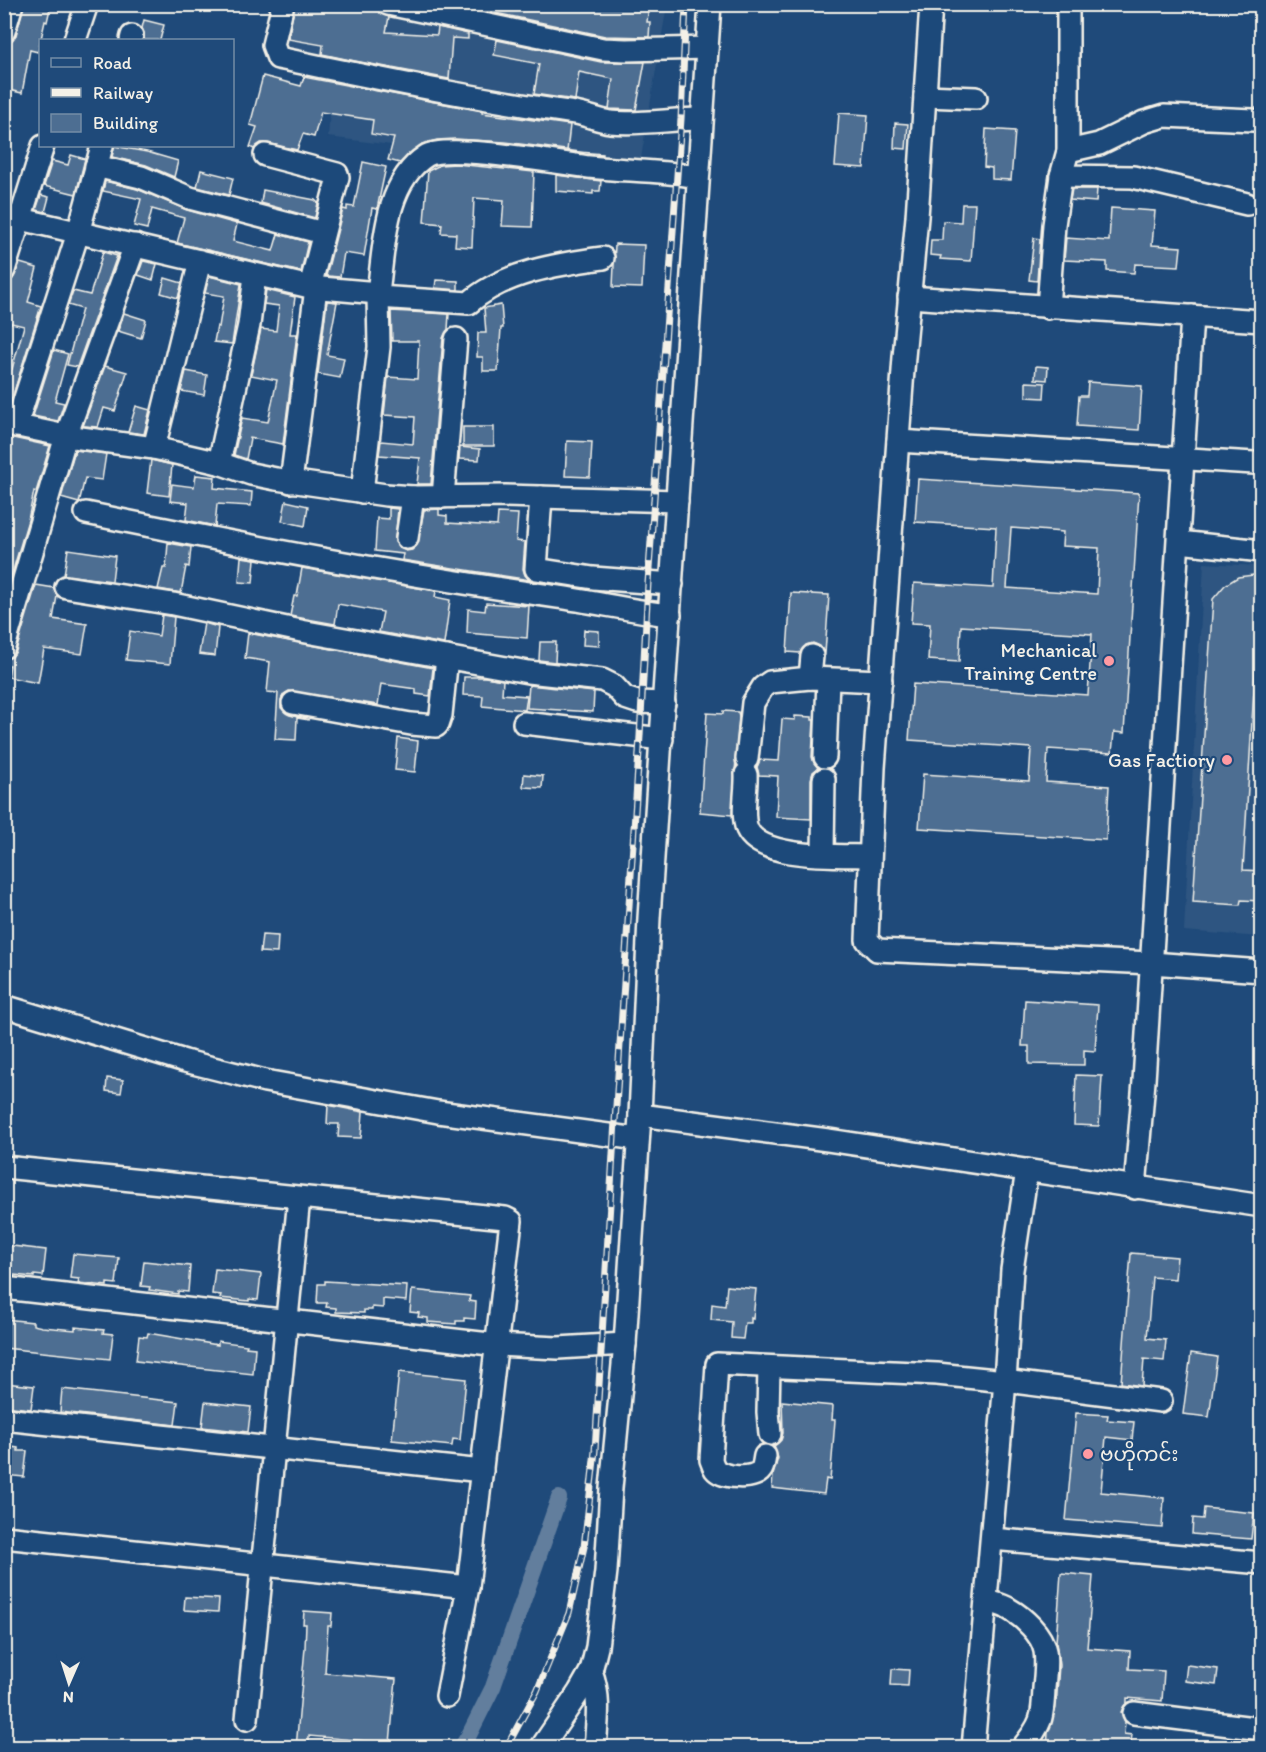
<svg xmlns="http://www.w3.org/2000/svg" width="1266" height="1752" font-family="Itim,'Noto Sans Myanmar',sans-serif">
<style>
.built{fill:#2d5581}
.lines{fill:none;stroke-linecap:round;stroke-linejoin:round}
.canal{stroke:#627e9d;stroke-width:16}
.building{fill:#4d6e92;stroke:#f4f1e8;stroke-width:1.5;fill-rule:evenodd}
.minor-casing{stroke:#f4f1e8;stroke-width:26}
.minor{stroke:#1f4a7a;stroke-width:21}
.rail-casing{stroke:#f4f1e8;stroke-width:7}
.rail{stroke:#1f4a7a;stroke-width:4.5;stroke-dasharray:14;stroke-linecap:butt}
.poi-dot{fill:#ff9aa2;stroke:#1f4a7a;stroke-width:2}
.labels{text-anchor:middle;stroke-width:4.5;stroke-linejoin:round;paint-order:stroke}
.poi-label{font-size:20px;fill:#f4f1e8;stroke:#1f4a7a;text-anchor:end}
</style>
<rect width="100%" height="100%" fill="#1f4a7a"/>
<filter id="ink" filterUnits="userSpaceOnUse"><feTurbulence type="fractalNoise" baseFrequency=".0167" numOctaves="2"/><feDisplacementMap in="SourceGraphic" scale="12" xChannelSelector="R" yChannelSelector="G"/><feConvolveMatrix kernelMatrix="1 2 1 2 8 2 1 2 1" color-interpolation-filters="sRGB"/></filter>
<g filter="url(#ink)">
<g class="built">
<polygon points="276,5 667,5 638,176 328,137 333,72 269,35"/>
<polygon points="1204,563 1261,566 1261,937 1184,931"/>
</g>
<g class="lines">
<polyline class="canal" points="461,1748 469,1735 493,1687 559,1498"/>
</g>
<g class="building">
<polygon points="24,4 51,4 47,22 45,21 38,52 30,50 22,93 4,89 4,59 8,43 16,35"/>
<polygon points="295,4 344,4 378,11 389,17 386,32 437,35 438,27 468,34 468,39 452,38 449,79 355,61 322,54 323,45 288,39"/>
<polygon points="453,4 649,4 647,22 650,22 649,37 605,36"/>
<polygon points="144,20 164,25 160,40 144,40 144,33 142,28"/>
<polygon points="497,40 601,62 645,62 636,110 609,109 613,79 579,72 575,100 534,94 539,64 494,55"/>
<polygon points="263,76 301,86 304,77 482,111 482,113 570,125 567,151 603,154 603,155 505,142 455,139 437,140 422,144 400,163 388,160 394,138 371,134 373,120 321,112 314,137 303,134 297,150 268,143 261,143 254,149 250,147 257,127 250,125"/>
<polygon points="839,113 868,115 864,168 835,166"/>
<polygon points="895,123 908,124 906,149 894,148"/>
<polygon points="986,129 1015,131 1011,180 992,179 992,168 984,167"/>
<polygon points="114,146 147,152 178,161 174,177 146,165 112,157"/>
<polygon points="71,155 85,159 76,194 44,186 52,161 68,165"/>
<polygon points="363,162 386,167 377,209 372,208 364,256 344,253 340,277 326,276 343,209 347,210 347,206 354,207"/>
<polygon points="456,164 534,172 532,227 502,226 504,200 474,198 472,247 455,246 456,234 441,233 442,224 424,222 428,171 440,165"/>
<polygon points="201,170 233,178 229,195 197,187"/>
<polygon points="556,175 601,181 600,191 593,191 593,194 556,191"/>
<polygon points="105,181 137,189 187,210 237,224 233,241 273,251 278,234 308,242 301,272 177,243 184,218 152,209 147,229 134,226 141,199 103,191"/>
<polygon points="1072,189 1097,189 1096,202 1070,200"/>
<polygon points="263,190 315,200 318,203 315,218 261,203"/>
<polygon points="41,195 49,197 45,212 36,210"/>
<polygon points="962,204 975,204 971,261 940,259 941,256 930,255 931,240 942,240 943,221 961,222"/>
<polygon points="1111,208 1155,211 1152,245 1181,247 1179,266 1135,264 1134,273 1107,271 1107,262 1064,260 1066,238 1109,241"/>
<polygon points="1034,238 1040,239 1037,281 1029,280"/>
<polygon points="615,244 644,245 642,288 613,287"/>
<polygon points="103,252 117,256 77,367 67,365 82,309 68,305 73,291 90,295"/>
<polygon points="143,261 157,264 153,280 138,275"/>
<polygon points="20,263 37,268 28,302 41,306 8,411 4,411 4,367 12,369 24,326 7,322 11,308 4,307 4,282 13,279"/>
<polygon points="209,276 241,284 232,344 214,342 217,326 219,327 224,296 205,293"/>
<polygon points="165,278 182,283 178,298 161,293"/>
<polygon points="436,280 458,281 458,290 435,288"/>
<polygon points="266,290 295,297 290,334 297,334 283,444 250,438 246,459 234,455 242,418 268,422 277,380 251,375 261,329 276,331 279,306 264,304"/>
<polygon points="327,301 337,302 327,355 344,358 340,378 318,374"/>
<polygon points="501,305 503,328 501,328 498,371 483,371 483,357 477,357 478,333 486,333 484,308"/>
<polygon points="391,311 449,314 448,329 443,338 431,484 417,484 420,458 379,455 381,441 413,444 415,417 384,415 388,377 417,379 419,341 392,341"/>
<polygon points="124,313 146,320 141,338 118,331"/>
<polygon points="54,350 68,354 55,401 64,403 58,421 33,416"/>
<polygon points="105,366 127,372 115,411 104,408 98,427 83,426"/>
<polygon points="1036,366 1048,367 1047,380 1035,379"/>
<polygon points="186,371 207,375 204,395 181,391"/>
<polygon points="1026,382 1045,383 1044,398 1026,397"/>
<polygon points="1088,382 1142,386 1139,430 1077,426 1079,396 1087,396"/>
<polygon points="136,406 150,410 144,434 128,432"/>
<rect x="463" y="427" width="31" height="19"/>
<polygon points="4,436 50,446 36,492 34,491 28,520 4,600"/>
<polygon points="567,441 592,442 590,477 565,476"/>
<polygon points="460,447 480,449 479,460 459,459"/>
<polygon points="75,450 106,454 102,480 85,478 79,503 61,498"/>
<polygon points="151,460 172,465 169,496 147,493"/>
<polygon points="196,475 215,477 214,488 252,492 251,506 217,504 215,526 186,520 188,503 170,501 172,484 194,487"/>
<path d="M918 479 1139 493 1124 733 1114 732 1112 753 1048 749 1046 782 1109 786 1106 840 919 828 923 774 1029 781 1031 748 909 740 913 684 1088 695 1092 634 961 626 959 662 928 660 930 624 911 623 914 583 993 588 996 527 915 522ZM1011 528 1063 532 1062 546 1099 548 1097 594 1007 588Z"/>
<polygon points="286,501 308,506 305,526 282,521"/>
<polygon points="389,508 398,509 395,542 400,548 406,551 412,550 417,545 424,510 439,509 439,515 447,516 447,523 497,526 498,513 518,514 516,541 525,542 523,569 525,575 530,580 402,560 403,554 375,551 377,518 389,519"/>
<polygon points="168,543 191,547 189,567 186,566 181,593 158,589 163,568 166,568"/>
<polygon points="68,549 115,556 112,581 64,575"/>
<polygon points="241,557 255,559 253,583 239,582"/>
<polygon points="302,568 436,591 435,597 450,600 444,644 379,632 383,612 338,604 335,624 290,616 294,596 297,596"/>
<polygon points="1261,574 1243,870 1262,871 1262,901 1241,900 1240,905 1193,902 1213,599 1225,585 1238,577"/>
<polygon points="36,585 54,588 57,596 53,619 87,624 82,654 44,649 38,683 8,677 10,665 4,665 4,659 12,657 16,651"/>
<polygon points="791,593 829,595 825,654 820,646 813,643 806,645 800,653 787,652"/>
<polygon points="486,603 529,606 527,638 467,633 468,609 485,611"/>
<polygon points="162,615 174,617 170,664 126,660 130,631 159,636"/>
<polygon points="204,623 218,627 215,656 199,654"/>
<polygon points="584,630 599,631 599,646 583,645"/>
<polygon points="248,633 433,668 430,696 416,694 416,689 381,684 378,705 289,691 284,694 281,700 281,708 290,715 309,720 297,718 296,740 275,739 278,693 267,692 270,662 245,658"/>
<polygon points="540,642 556,642 555,662 539,660"/>
<polygon points="464,677 485,677 503,680 502,694 527,696 525,710 482,706 483,696 463,695"/>
<polygon points="529,685 594,692 593,712 527,708"/>
<polygon points="723,711 738,712 739,716 732,815 700,812 707,713 723,714"/>
<polygon points="795,716 812,717 812,720 814,720 812,757 814,763 818,768 813,772 811,779 811,819 776,817 778,776 759,775 757,767 760,760 779,761 782,719 795,720"/>
<polygon points="398,738 418,741 415,772 395,770"/>
<polygon points="524,774 543,776 542,788 523,787"/>
<polygon points="262,935 278,936 277,953 260,952"/>
<polygon points="1025,1000 1098,1005 1095,1051 1084,1050 1084,1065 1029,1064 1029,1046 1022,1046"/>
<polygon points="1076,1075 1102,1076 1099,1126 1074,1125"/>
<polygon points="107,1078 123,1080 121,1093 106,1091"/>
<polygon points="328,1105 363,1112 361,1138 338,1137 339,1124 327,1124"/>
<polygon points="4,1245 46,1250 43,1276 34,1275 34,1277 4,1274"/>
<polygon points="1131,1253 1177,1257 1175,1279 1152,1277 1147,1338 1166,1340 1164,1361 1144,1359 1142,1386 1121,1383"/>
<polygon points="73,1254 119,1258 116,1284 107,1283 107,1286 78,1283 79,1279 70,1278"/>
<polygon points="144,1261 190,1266 188,1292 178,1291 178,1294 149,1290 150,1287 141,1286"/>
<polygon points="215,1269 261,1274 258,1300 249,1299 249,1301 220,1298 221,1295 212,1294"/>
<polygon points="325,1281 407,1286 406,1301 383,1299 383,1308 372,1307 372,1310 364,1310 364,1313 336,1312 336,1308 326,1307 327,1303 317,1303 318,1284 325,1284"/>
<polygon points="727,1286 756,1289 753,1319 751,1318 751,1323 745,1323 743,1339 731,1338 732,1322 711,1320 712,1304 725,1306"/>
<polygon points="412,1290 470,1296 469,1301 476,1302 475,1319 464,1318 464,1321 456,1321 456,1324 428,1322 428,1318 418,1317 419,1313 410,1312"/>
<polygon points="4,1319 33,1322 33,1325 42,1327 75,1330 75,1327 104,1330 103,1333 113,1334 110,1359 4,1348"/>
<polygon points="148,1333 218,1345 218,1341 247,1345 246,1347 255,1348 253,1374 136,1361 139,1336 147,1337"/>
<polygon points="1191,1353 1217,1357 1209,1417 1183,1414"/>
<polygon points="399,1372 466,1379 460,1440 453,1439 452,1446 392,1440"/>
<polygon points="4,1383 34,1386 31,1409 4,1406"/>
<polygon points="62,1389 178,1402 175,1425 60,1412"/>
<polygon points="782,1401 833,1406 832,1420 835,1420 832,1458 830,1480 826,1479 824,1494 772,1488 773,1475 778,1458 774,1446 781,1440 783,1433"/>
<polygon points="205,1402 251,1407 248,1432 202,1427"/>
<polygon points="1076,1413 1108,1415 1107,1420 1134,1422 1132,1440 1106,1437 1101,1492 1164,1498 1162,1528 1066,1520"/>
<polygon points="4,1446 18,1448 18,1451 27,1451 24,1477 4,1475"/>
<polygon points="1204,1508 1254,1513 1251,1539 1192,1534 1193,1518 1203,1519"/>
<polygon points="1061,1573 1093,1576 1087,1648 1130,1651 1129,1669 1164,1671 1162,1701 1127,1698 1127,1703 1124,1706 1121,1712 1125,1722 1124,1734 1132,1735 1130,1748 1047,1748 1048,1733 1056,1708 1059,1665 1056,1642"/>
<polygon points="185,1597 219,1599 218,1612 184,1610"/>
<polygon points="304,1611 332,1613 331,1626 328,1626 325,1673 396,1679 390,1743 309,1736 309,1748 296,1748 305,1648 306,1624 303,1624"/>
<polygon points="1187,1665 1218,1669 1216,1685 1185,1681"/>
<polygon points="892,1669 909,1670 908,1686 891,1685"/>
</g>
<g class="lines">
<defs>
<g id="minor">
<path d="M283 4 273 45 278 58C377 78 475 99 575 113 587 115 598 120 610 122 640 125 671 119 701 119"/>
<polyline points="388,4 603,49 626,50 707,48"/>
<polyline points="931,4 917,217 904,357 874,768 867,940 877,950 1151,963 1262,971"/>
<polyline points="4,31 12,4"/>
<polyline points="75,40 87,4"/>
<polyline points="131,40 132,36"/>
<polyline points="925,96 976,98"/>
<polyline points="1068,151 1099,144 1144,122 1164,116 1253,120"/>
<polyline points="265,155 337,174 338,177 310,287"/>
<polyline points="96,166 141,177 190,198 323,233"/>
<polyline points="1061,176 1133,177 1247,204"/>
<path d="M4 215 310 287 378 293C384 249 384 183 426 156 446 143 559 163 589 167 625 171 661 170 697 177"/>
<polyline points="4,270 43,146"/>
<path d="M378 293V297L469 303C504 272 558 264 603 258"/>
<polyline points="909,297 1262,321"/>
<polyline points="1048,308 1054,225 1061,176 1068,151 1068,4"/>
<polyline points="4,423 66,436 154,448 219,463 251,474 276,479 386,495 413,497 505,496 677,501"/>
<polyline points="16,426 78,233 102,146"/>
<polyline points="898,441 1254,463"/>
<polyline points="154,448 200,261"/>
<polyline points="219,463 249,325 255,275"/>
<polyline points="291,482 316,288"/>
<polyline points="362,492 379,347 378,297"/>
<polyline points="443,497 456,339"/>
<polyline points="541,497 536,569 593,578 672,584"/>
<path d="M86 513C243 545 399 575 558 597 595 602 632 611 670 615"/>
<polyline points="407,538 413,497"/>
<polyline points="1179,542 1262,551"/>
<polyline points="66,587 173,604 301,631 528,672 602,680 614,686 625,698 637,702 664,703"/>
<polyline points="4,647 66,436 135,245"/>
<polyline points="810,678 812,656"/>
<polyline points="293,703 411,724 436,726 438,724 441,715 447,657"/>
<polyline points="524,723 662,739"/>
<polyline points="825,757 828,680"/>
<polyline points="747,759 753,703 763,687 770,682 810,678 881,681"/>
<path d="M746 774C747 790 741 814 747 829 761 860 840 855 869 856"/>
<polyline points="823,854 824,779"/>
<polyline points="4,1006 185,1061 265,1081 438,1112 638,1139"/>
<polyline points="640,1115 828,1140 1262,1206"/>
<polyline points="4,1167 505,1218 511,1221 468,1587 447,1696"/>
<polyline points="1135,1188 1144,1081 1192,316"/>
<polyline points="4,1288 498,1345 558,1348 625,1344"/>
<polyline points="769,1367 768,1412 770,1434"/>
<polyline points="4,1419 482,1471"/>
<path d="M765 1456C764 1460 764 1466 761 1470 754 1480 722 1478 715 1469 713 1466 712 1463 711 1460L717 1364 937 1374 1005 1381 1161 1401"/>
<polyline points="4,1537 468,1587"/>
<polyline points="992,1539 1262,1563"/>
<path d="M987 1601C994 1603 1003 1605 1009 1609 1023 1617 1042 1634 1045 1651 1047 1663 1045 1676 1044 1688 1043 1718 1042 1724 1022 1748"/>
<path d="M591 1671C601 1697 597 1721 595 1748"/>
<polyline points="1134,1713 1262,1729"/>
<polyline points="247,1719 299,1198"/>
<polyline points="541,1748 579,1692 591,1671 597,1647 606,1571 611,1488 625,1344 640,1115 649,918 710,4"/>
<polyline points="973,1748 1005,1381 1012,1270 1027,1170"/>
</g>
</defs>
<use href="#minor" class="minor-casing"/>
<use href="#minor" class="minor"/>
<defs>
<polyline id="rail" points="506,1748 537,1691 569,1613 584,1547 595,1451 614,1137 640,736 648,583 681,119 686,4"/>
</defs>
<use href="#rail" class="rail-casing"/>
<use href="#rail" class="rail"/>
</g>
</g>
<g class="poi-dot">
<circle cx="1109" cy="661" r="6"/>
<circle cx="1227" cy="760" r="6"/>
<circle cx="1088" cy="1454" r="6"/>
</g>
<g class="labels">
<g class="poi-label">
<text x="1097" y="657">Mechanical<tspan x="1097" dy="23">Training Centre</tspan></text>
<text x="1215" y="767">Gas Factiory</text>
<text x="1100" y="1461" text-anchor="start">ဗဟိုကင်း</text>
</g>
</g>
<rect width="1266" height="1752" fill="none" stroke="#1f4a7a" stroke-width="24"/>
<rect x="12" y="12" width="1242" height="1728" fill="none" stroke="#f4f1e8" stroke-width="2" filter="url(#ink)"/>
<rect x="39" y="39" width="195" height="108" fill="#1f4a7a" stroke="#748da6" stroke-width="1.5"/>
<rect x="51" y="58" width="30" height="9" fill="#1f4a7a" stroke="#748da6" stroke-width="1.5"/>
<text x="93" y="69" font-size="18" fill="#f4f1e8">Road</text>
<rect x="51" y="88" width="30" height="9" fill="#f4f1e8" stroke="#748da6" stroke-width="1.5"/>
<text x="93" y="99" font-size="18" fill="#f4f1e8">Railway</text>
<rect x="51" y="114" width="30" height="18" fill="#4d6e92" stroke="#748da6" stroke-width="1.5"/>
<text x="93" y="129" font-size="18" fill="#f4f1e8">Building</text>
<g transform="translate(69 1683) rotate(183)" stroke="#1f4a7a" stroke-width="4.5" paint-order="stroke">
<path d="M0-4.5L10 22L0 15L-10 22Z" fill="#f4f1e8"/>
<text y="-9" font-size="16" font-weight="bold" text-anchor="middle" fill="#f4f1e8">N</text>
</g>
</svg>
